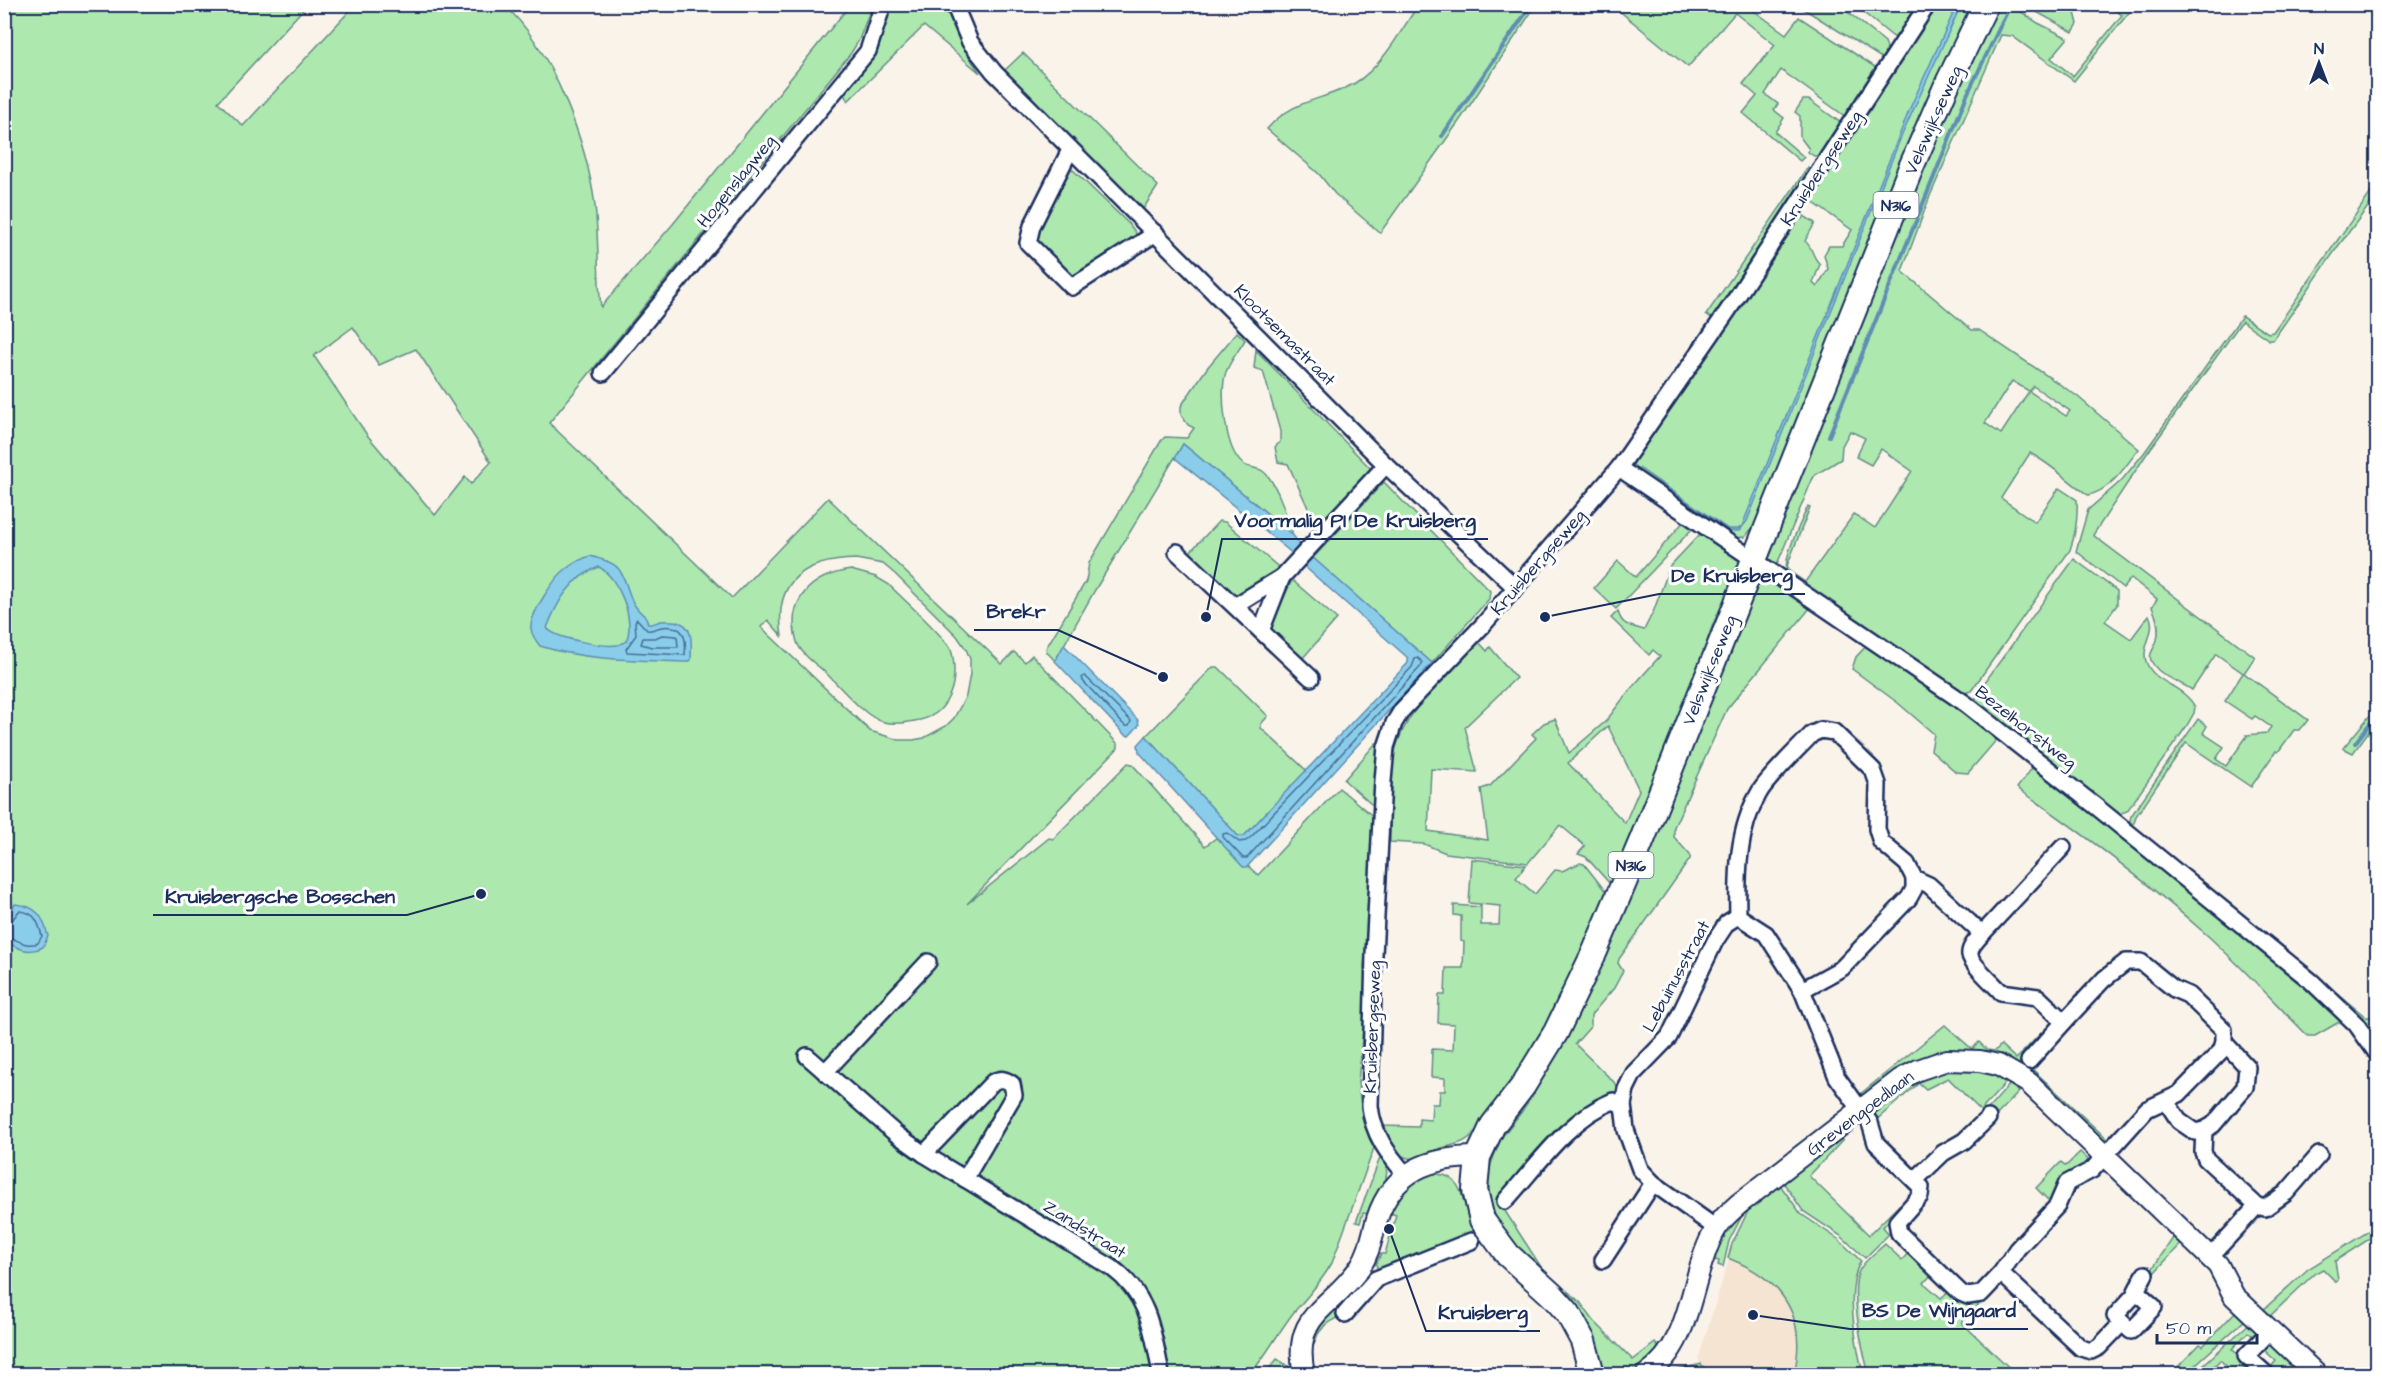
<svg xmlns="http://www.w3.org/2000/svg" width="2382" height="1379" font-family="'Architects Daughter',sans-serif">
<style>
.built{fill:#f4e4d1}
.green{fill:#ade8ae;stroke:#648c86;stroke-width:1.5;fill-rule:evenodd}
.water{fill:#8acdeb;stroke:#5e8eb3;stroke-width:1.5;fill-rule:evenodd}
.lines{fill:none;stroke-linecap:round;stroke-linejoin:round}
.shore{stroke:#476e96;stroke-width:1.5}
.stream{stroke:#5e8eb3;stroke-width:4}
.minor-casing{stroke:#1b2f5e;stroke-width:20}
.tertiary-casing{stroke:#1b2f5e;stroke-width:24}
.primary-casing{stroke:#1b2f5e;stroke-width:28}
.minor{stroke:#fff;stroke-width:15}
.tertiary{stroke:#fff;stroke-width:20}
.primary{stroke:#fff;stroke-width:24}
.labels{text-anchor:middle;stroke-width:6;stroke-linejoin:round;paint-order:stroke}
.shield{fill:#fff;stroke:#5f6d8e;stroke-width:1.5}
.shield-label{font-size:16px;font-weight:bold;fill:#1b2f5e}
.street-label{font-size:18px;fill:#1b2f5e;stroke:#fff}
.leader{fill:none;stroke:#1b2f5e;stroke-width:2}
.callout-dot{fill:#1b2f5e;stroke:#fff;stroke-width:2}
.callout-label{font-size:20px;text-anchor:middle;font-weight:bold;fill:#1b2f5e;stroke:#fff;stroke-width:6;stroke-linejoin:round;paint-order:stroke}
</style>
<rect width="100%" height="100%" fill="#faf3ea"/>
<filter id="ink" filterUnits="userSpaceOnUse"><feTurbulence type="fractalNoise" baseFrequency=".0167" numOctaves="2"/><feDisplacementMap in="SourceGraphic" scale="12" xChannelSelector="R" yChannelSelector="G"/><feConvolveMatrix kernelMatrix="1 2 1 2 8 2 1 2 1" color-interpolation-filters="sRGB"/></filter>
<g filter="url(#ink)">
<polygon class="built" points="1729,1259 1744,1264 1767,1278 1783,1296 1791,1309 1795,1320 1798,1351 1794,1374 1710,1374 1698,1360"/>
<g class="green">
<path d="M1419 4 1536 5 1462 117 1380 233 1335 194 1319 174 1267 129C1295 97 1323 102 1355 83 1383 66 1401 30 1419 4Z"/>
<path d="M5 5H307L218 102 243 126 355 5H504C552 47 587 143 595 206 599 239 597 274 601 307L673 224 850 5H872L859 40 851 53 549 423 732 598 828 498 1002 664 1014 652 1025 662 1032 655 1118 744V748L967 904 1049 838 1053 839 1128 763 1132 764 1205 846 1216 838 1258 875 1339 788 1375 818 1364 968 1368 972 1358 1083 1363 1122 1374 1148 1332 1263C1321 1282 1308 1296 1294 1312 1278 1332 1267 1355 1250 1374H5ZM353 327 379 365 416 349 491 462 471 484 465 477 435 515 367 435 314 356ZM856 559 883 564 895 574 957 636 966 649 970 659V674L966 696 954 718 946 726 924 738 913 740H899L870 731 761 627 768 620 782 636C773 580 805 560 856 559Z"/>
<polygon points="890,5 947,5 964,49 980,73 924,26 848,101 842,91"/>
<polygon points="1612,5 1746,5 1786,34 1799,17 1881,71 1846,117 1781,70 1765,94 1778,104 1774,110 1784,118 1775,132 1804,157 1800,161 1743,113 1757,96 1743,84 1775,45 1735,13 1688,67"/>
<polygon points="1804,5 1839,5 1885,42 1888,51 1883,59 1804,9"/>
<polygon points="1854,5 1924,5 1901,41 1892,36"/>
<path d="M1935 5H1976L1761 517 1745 537 1734 538 1634 471 1633 460 1796 219H1802L1804 216 1815 223 1805 241C1813 247 1812 258 1820 264L1813 283 1817 287 1828 269 1824 255 1829 246H1842L1852 230 1811 201 1809 197Z"/>
<path d="M1993 5H2011L2038 23 2068 38 2051 58 2073 76 2122 15 2107 5H2135L2074 81 2012 36 2001 35 1930 196 1902 271 1972 330H1979L2077 396 2139 449C2126 465 2111 491 2088 495 2068 481 2052 465 2030 453L2001 498 2035 522 2059 488 2077 500C2078 518 2076 533 2070 550L1971 691 1960 694 1787 575C1782 558 1801 523 1808 506L1810 507 1787 566 1792 573 1805 582 1854 514 1875 528 1912 471 1881 449 1871 465 1856 457 1865 438 1850 431 1842 446 1841 459 1815 475 1812 480 1778 562 1772 565 1768 555 1882 260ZM2012 381 2029 391 2001 434 1985 423ZM2033 386 2070 411 2066 416 2029 391Z"/>
<polygon points="2024,5 2073,5 2078,24 2073,32"/>
<polygon points="1023,53 1158,186 1143,209 1007,73 1005,70"/>
<polygon points="1803,100 1809,100 1841,123 1819,156 1814,156 1808,152 1809,149 1800,137 1800,116 1795,112"/>
<polygon points="1068,167 1070,167 1130,225 1138,236 1075,276 1071,276 1040,248 1035,238"/>
<polygon points="1808,167 1814,171 1714,320 1706,315"/>
<path d="M2377 184V195L2339 245 2273 340H2269L2242 321 2146 455 2093 535 2255 657 2244 673 2308 720 2300 730H2294L2278 752 2276 751 2251 787 2186 743 2136 816 2133 826 2366 1017H2371L2377 1008V1047L2129 825 2131 816 2198 719 2207 726 2203 733 2224 747 2216 759 2226 766 2247 736 2246 735 2267 733 2271 727 2255 716 2252 719 2225 701 2243 673 2216 654 2192 690C2181 683 2167 678 2158 670 2143 655 2154 652 2157 640 2160 628 2157 618 2152 607L2157 599 2131 578 2123 588 2076 551 2088 510 2121 481 2144 453 2242 316 2268 333 2273 332Z"/>
<path d="M1237 332 1245 340C1239 350 1230 361 1226 372 1219 391 1225 451 1243 464 1252 470 1260 466 1267 475 1279 489 1285 513 1292 530V534L1183 444 1095 590 1055 661 1047 652 1046 648 1086 581 1089 563 1161 441 1165 437 1187 438 1194 428 1188 425 1181 415V406L1207 368Z"/>
<polygon points="1256,350 1375,473 1320,534 1288,464 1278,462 1275,447 1280,442 1280,431 1263,371 1254,368"/>
<polygon points="1384,482 1490,591 1489,599 1432,663 1313,558"/>
<polygon points="1219,521 1225,522 1283,571 1237,602 1188,554"/>
<polygon points="1684,521 1692,529 1616,609 1594,588 1618,561 1636,577"/>
<path d="M1702 532 1740 559C1740 583 1722 603 1713 624 1706 642 1702 657 1700 675L1612 886 1586 857 1578 854 1585 846 1560 825 1528 863 1446 853 1424 844 1390 842C1391 814 1388 782 1394 755 1404 708 1448 675 1479 642L1487 651 1490 647 1516 678 1465 727 1477 772 1431 769 1428 831 1488 840 1481 789 1490 786 1536 738 1532 734 1544 723 1555 719 1569 753 1606 721 1628 692 1660 656 1653 650 1649 655 1611 618 1618 611C1621 626 1631 626 1644 630L1654 610 1670 566ZM1608 726 1639 790 1625 823 1568 763Z"/>
<path d="M2074 559 2117 591V605L2105 621 2131 639 2149 615C2158 632 2139 647 2147 664 2156 684 2183 685 2195 707L2194 713 2186 727 2127 811 2114 816 1975 702 1977 693Z"/>
<path d="M851 570 876 577 888 584C901 597 945 636 951 650 955 661 955 680 951 691 945 707 937 716 920 720 908 722 896 725 884 722 867 719 841 688 828 675 819 666 801 655 797 642 785 601 811 575 851 570Z"/>
<path d="M1758 579C1776 579 1796 597 1811 607L1727 709 1674 827V837L1690 855V859L1619 959 1618 963 1623 971 1614 988 1591 1015V1026L1575 1044 1622 1090 1623 1094 1595 1099 1565 1127 1502 1200 1503 1208 1543 1270 1580 1302 1594 1321 1633 1360 1655 1343 1663 1352C1644 1368 1626 1379 1601 1370L1500 1226 1490 1203 1488 1176 1491 1164 1501 1138 1523 1110 1551 1063Z"/>
<polygon points="1292,580 1337,619 1302,659 1268,632"/>
<polygon points="1868,644 1999,737 1968,773 1956,772 1931,750 1934,734 1898,703 1852,669 1856,657"/>
<polygon points="1213,667 1218,667 1268,716 1261,724 1261,728 1307,771 1244,836 1238,836 1146,736"/>
<polygon points="2377,707 2377,720 2353,753 2343,748"/>
<polygon points="1376,743 1379,744 1375,803 1371,804 1344,780"/>
<path d="M2035 764 2267 954 2341 1021 2315 1036H2308C2275 1003 2243 968 2208 936 2147 882 2084 834 2017 788Z"/>
<path d="M1472 859 1526 865 1516 878 1535 894 1555 870 1562 871 1580 863 1584 864 1607 893 1549 1031 1481 1125C1467 1143 1462 1143 1442 1148 1434 1150 1427 1154 1420 1157 1395 1165 1386 1137 1379 1120L1383 1126 1419 1127V1119L1431 1120 1432 1104H1439L1440 1091H1445V1078L1431 1077 1432 1049 1453 1050 1454 1024 1438 1023 1439 995H1445L1446 968H1463L1464 942 1461 941V916L1454 915V905L1481 907V925H1499L1500 906 1469 903Z"/>
<polygon points="1945,1025 1972,1049 1979,1042 1987,1050 1995,1051 2001,1045 2016,1059 2043,1031 2051,1029 2021,1071 1978,1054 1864,1098 1859,1097 1859,1095"/>
<path d="M1962 1065 2010 1078 1983 1108V1113L1948 1078 1926 1089 1919 1083 1875 1121 1870 1117C1877 1089 1937 1073 1962 1065Z"/>
<polygon points="2030,1067 2108,1140 2103,1144 2025,1073"/>
<polygon points="2010,1084 2019,1092 1993,1119 1988,1109"/>
<polygon points="1840,1138 1843,1140 1809,1176 1869,1235 1899,1205 1901,1207 1883,1227 1889,1234 1865,1258 1841,1236 1803,1211 1783,1182"/>
<polygon points="2080,1152 2092,1163 2064,1178 2050,1202 2036,1188 2061,1162 2066,1166"/>
<path d="M1381 1155C1396 1176 1378 1194 1369 1214L1363 1213 1360 1223 1356 1222Z"/>
<path d="M1426 1174C1457 1172 1459 1185 1467 1211 1470 1222 1475 1232 1481 1242L1476 1244 1462 1236 1437 1246 1435 1252 1379 1275 1376 1264 1381 1254H1385L1396 1215 1390 1213C1398 1195 1409 1185 1426 1174Z"/>
<path d="M1780 1185 1801 1214 1838 1239 1861 1261C1844 1288 1856 1344 1863 1374H1794C1808 1316 1782 1279 1728 1258L1732 1244 1750 1207Z"/>
<polygon points="1747,1206 1729,1241 1723,1267 1718,1265 1719,1261 1715,1260 1716,1255 1713,1254 1721,1236"/>
<polygon points="2377,1226 2377,1234 2335,1261 2338,1279 2336,1282 2323,1269 2315,1273 2269,1317 2262,1311 2308,1269"/>
<polygon points="2175,1235 2182,1243 2140,1288 2140,1287"/>
<path d="M1885 1244 1902 1260 1909 1252 1932 1274 1924 1283 1941 1298 1949 1291 1980 1303 1962 1323 2016 1374H1869C1863 1352 1849 1292 1859 1271 1863 1261 1877 1252 1885 1244Z"/>
<path d="M1356 1287 1359 1292 1340 1316 1326 1324 1318 1334 1312 1349 1311 1362C1304 1329 1335 1308 1356 1287Z"/>
<polygon points="2236,1311 2246,1319 2185,1374 2166,1374 2170,1370 2173,1372 2200,1344 2203,1346"/>
<polygon points="2252,1321 2259,1331 2256,1339 2248,1332 2232,1349 2248,1365 2241,1371 2244,1374 2235,1374 2220,1360 2206,1374 2193,1374"/>
<polygon points="2269,1343 2273,1343 2309,1374 2290,1374 2282,1367 2276,1374 2270,1368 2276,1361 2262,1348"/>
<polygon points="1277,1359 1296,1371 1297,1374 1265,1374"/>
<polygon points="1701,1364 1710,1374 1662,1374 1664,1373"/>
</g>
<g class="water">
<polygon points="1957,5 1961,5 1901,137 1747,521 1739,531 1728,531 1639,468 1728,529 1738,529 1742,526 1911,106"/>
<polygon points="1183,444 1292,534 1303,549 1432,663 1247,867 1243,867 1139,752 1138,745 1146,736 1228,825 1238,836 1244,836 1408,663 1408,658 1305,567 1293,554 1175,458"/>
<path d="M590 556C600 559 615 562 620 571 631 589 627 603 646 617L648 624C653 625 656 622 661 621 693 618 692 634 691 660L688 662C638 660 587 661 540 646 536 641 532 635 531 629 529 615 555 577 566 569 574 563 580 559 590 556ZM599 567C619 578 636 621 626 641 623 643 620 645 617 645 604 647 555 639 547 628 557 602 571 577 599 567Z"/>
<polygon points="1064,645 1138,720 1139,725 1129,736 1124,734 1055,661"/>
<path d="M15 904C37 906 43 916 48 936L43 947C28 955 17 948 5 941V919Z"/>
</g>
<g class="lines">
<g class="shore">
<path d="M637 619 647 630C653 631 656 628 662 627 684 624 687 637 685 655L627 652 626 649 636 635 635 622Z"/>
<polygon points="662,635 677,636 678,647 652,647 641,644 643,638 655,638"/>
<polygon points="1418,658 1422,662 1422,665 1247,858 1243,858 1223,837 1223,834 1227,833 1239,842 1246,841 1252,836 1412,667 1415,659"/>
<polygon points="1085,676 1131,721 1129,726 1125,726 1083,681 1082,677"/>
<path d="M4 923 13 919 19 911C35 912 38 921 42 936L38 943C24 948 17 938 4 936"/>
</g>
<g class="stream">
<polyline points="1442,136 1532,4"/>
<polyline points="1725,300 1765,240"/>
<polyline points="1829,436 1967,95 2006,14"/>
<polyline points="2355,743 2378,713"/>
</g>
<defs>
<g id="minor">
<polyline points="954,4 970,42 994,72 1386,465 1516,588"/>
<polyline points="1070,150 1032,226 1028,243 1072,287 1156,233"/>
<polyline points="603,373 868,51 883,4"/>
<polyline points="1619,468 1966,704 2098,808 2311,981 2356,1024 2378,1055"/>
<polyline points="1177,552 1311,678"/>
<polyline points="1282,577 1386,465"/>
<polyline points="1235,606 1282,577 1261,631"/>
<polyline points="1982,934 2063,847"/>
<polyline points="1802,990 1842,968 1909,898 1914,889 1914,878"/>
<polyline points="2064,1022 2104,979 2126,962 2141,962 2174,989 2188,995 2224,1030 2224,1042 2247,1067 2245,1087 2213,1125 2204,1130 2203,1152 2206,1159 2257,1206 2210,1257"/>
<path d="M807 1056 896 1134 924 1154 1112 1268C1149 1295 1153 1332 1161 1374"/>
<path d="M2029 1061 2064 1022 2038 997 2001 992C1995 985 1971 964 1970 955 1969 947 1977 940 1982 934L1929 885 1914 878 1907 864 1881 842 1877 829 1878 784 1873 770 1834 732 1821 730 1812 734C1797 750 1768 777 1759 793 1737 830 1737 875 1738 916L1766 934 1802 990 1837 1077 1870 1123 1876 1143 1921 1187 1920 1196 1897 1222 1899 1233 1961 1293 1968 1296 1981 1294 2001 1273 2017 1249 2057 1206 2067 1183 2092 1170 2147 1109 2179 1094 2221 1051 2224 1042"/>
<polyline points="825,1072 928,962"/>
<polyline points="2166,1101 2179,1121 2195,1132 2204,1130"/>
<path d="M924 1154 993 1082C1001 1078 1005 1079 1012 1084L1014 1095 965 1179"/>
<path d="M1406 1175C1388 1154 1373 1135 1370 1106L1374 955 1383 781 1386 747 1394 723 1402 710 1483 625 1619 468 1729 309 1928 4"/>
<polyline points="1915,1180 1943,1153 1964,1141 1988,1118"/>
<path d="M1505 1201C1537 1166 1568 1119 1613 1101L1623 1105"/>
<polyline points="2257,1206 2265,1208 2286,1193 2319,1155"/>
<polyline points="1716,1228 1653,1183 1640,1169 1626,1130 1623,1105 1626,1089 1634,1073 1669,1037 1715,941 1727,923 1738,916"/>
<polyline points="1603,1260 1653,1183"/>
<polyline points="2001,1273 2081,1348 2091,1351 2099,1347 2122,1323"/>
<polyline points="2137,1292 2115,1316 2131,1331 2154,1307 2136,1291 2145,1274"/>
<polyline points="1345,1314 1376,1279 1471,1241"/>
<polyline points="2266,1374 2246,1356 2270,1331"/>
</g>
<g id="tertiary">
<path d="M1304 1374C1291 1313 1332 1309 1360 1267 1370 1252 1372 1236 1377 1219 1393 1170 1430 1157 1478 1157"/>
<path d="M1647 1374C1693 1342 1689 1280 1713 1234 1719 1221 1730 1212 1740 1203L1901 1079 1918 1070 1947 1060 1980 1061 1998 1065 2029 1083 2218 1265 2234 1296 2316 1374"/>
</g>
<polyline id="primary" points="1592,1374 1583,1341 1568,1313 1552,1295 1508,1255 1482,1220 1475,1190 1478,1157 1493,1125 1523,1086 1556,1032 1595,951 1642,840 1912,165 1946,87 1986,4"/>
</defs>
<use href="#minor" class="minor-casing"/>
<use href="#tertiary" class="tertiary-casing"/>
<use href="#primary" class="primary-casing"/>
<use href="#minor" class="minor"/>
<use href="#tertiary" class="tertiary"/>
<use href="#primary" class="primary"/>
</g>
</g>
<g class="labels">
<g class="shield">
<rect x="1873.5" y="192" width="45" height="26" rx="4.5"/>
<rect x="1608.5" y="852" width="45" height="26" rx="4.5"/>
</g>
<g class="shield-label">
<text x="1896" y="211">N316</text>
<text x="1631" y="871">N316</text>
</g>
<g class="street-label">
<text transform="translate(1933 120) rotate(-66)" y="6">Velswijkseweg</text>
<text transform="translate(1821 168) rotate(-57)" y="6">Kruisbergseweg</text>
<text transform="translate(736 181) rotate(-51)" y="6">Hogenslagweg</text>
<text transform="translate(1285 335) rotate(45)" y="6">Klootsemastraat</text>
<text transform="translate(1538 562) rotate(-49)" y="6">Kruisbergseweg</text>
<text transform="translate(1709 670) rotate(-68)" y="6">Velswijkseweg</text>
<text transform="translate(2026 727) rotate(38)" y="6">Bezelhorstweg</text>
<text transform="translate(1676 976) rotate(-62)" y="6">Lebuinusstraat</text>
<text transform="translate(1372 1027) rotate(-88)" y="6">Kruisbergseweg</text>
<text transform="translate(1860 1113) rotate(-37)" y="6">Grevengoedlaan</text>
<text transform="translate(1085 1229) rotate(32)" y="6">Zandstraat</text>
</g>
</g>
<path class="leader" d="M1206 617L1222 539H1488M1545 617L1659 594H1805M1163 677L1058 630H974M481 894L407 915H153M1753 1315L1850 1329H2028M1389 1229L1426 1331H1540"/>
<g class="callout-dot">
<circle cx="1206" cy="617" r="6"/>
<circle cx="1545" cy="617" r="6"/>
<circle cx="1163" cy="677" r="6"/>
<circle cx="481" cy="894" r="6"/>
<circle cx="1753" cy="1315" r="6"/>
<circle cx="1389" cy="1229" r="6"/>
</g>
<g class="callout-label">
<text x="1355" y="527">Voormalig PI De Kruisberg</text>
<text x="1732" y="582">De Kruisberg</text>
<text x="1016" y="618">Brekr</text>
<text x="280" y="903">Kruisbergsche Bosschen</text>
<text x="1939" y="1317">BS De Wijngaard</text>
<text x="1483" y="1319">Kruisberg</text>
</g>
<rect width="2382" height="1379" fill="none" stroke="#fff" stroke-width="24"/>
<rect x="12" y="12" width="2358" height="1355" fill="none" stroke="#1b2f5e" stroke-width="2" filter="url(#ink)"/>
<g transform="translate(2319 63)" stroke="#ffffff" stroke-width="4.5" paint-order="stroke">
<path d="M0-4.5L10 22L0 15L-10 22Z" fill="#1b2f5e"/>
<text y="-9" font-size="16" font-weight="bold" text-anchor="middle" fill="#1b2f5e">N</text>
</g>
<path d="M2157 1334v9h100v-9" fill="none" stroke="#1b2f5e" stroke-width="3"/>
<text x="2166" y="1334" font-size="18" fill="#1b2f5e" stroke="#ffffff" stroke-width="4.5" paint-order="stroke">50 m</text>
</svg>
